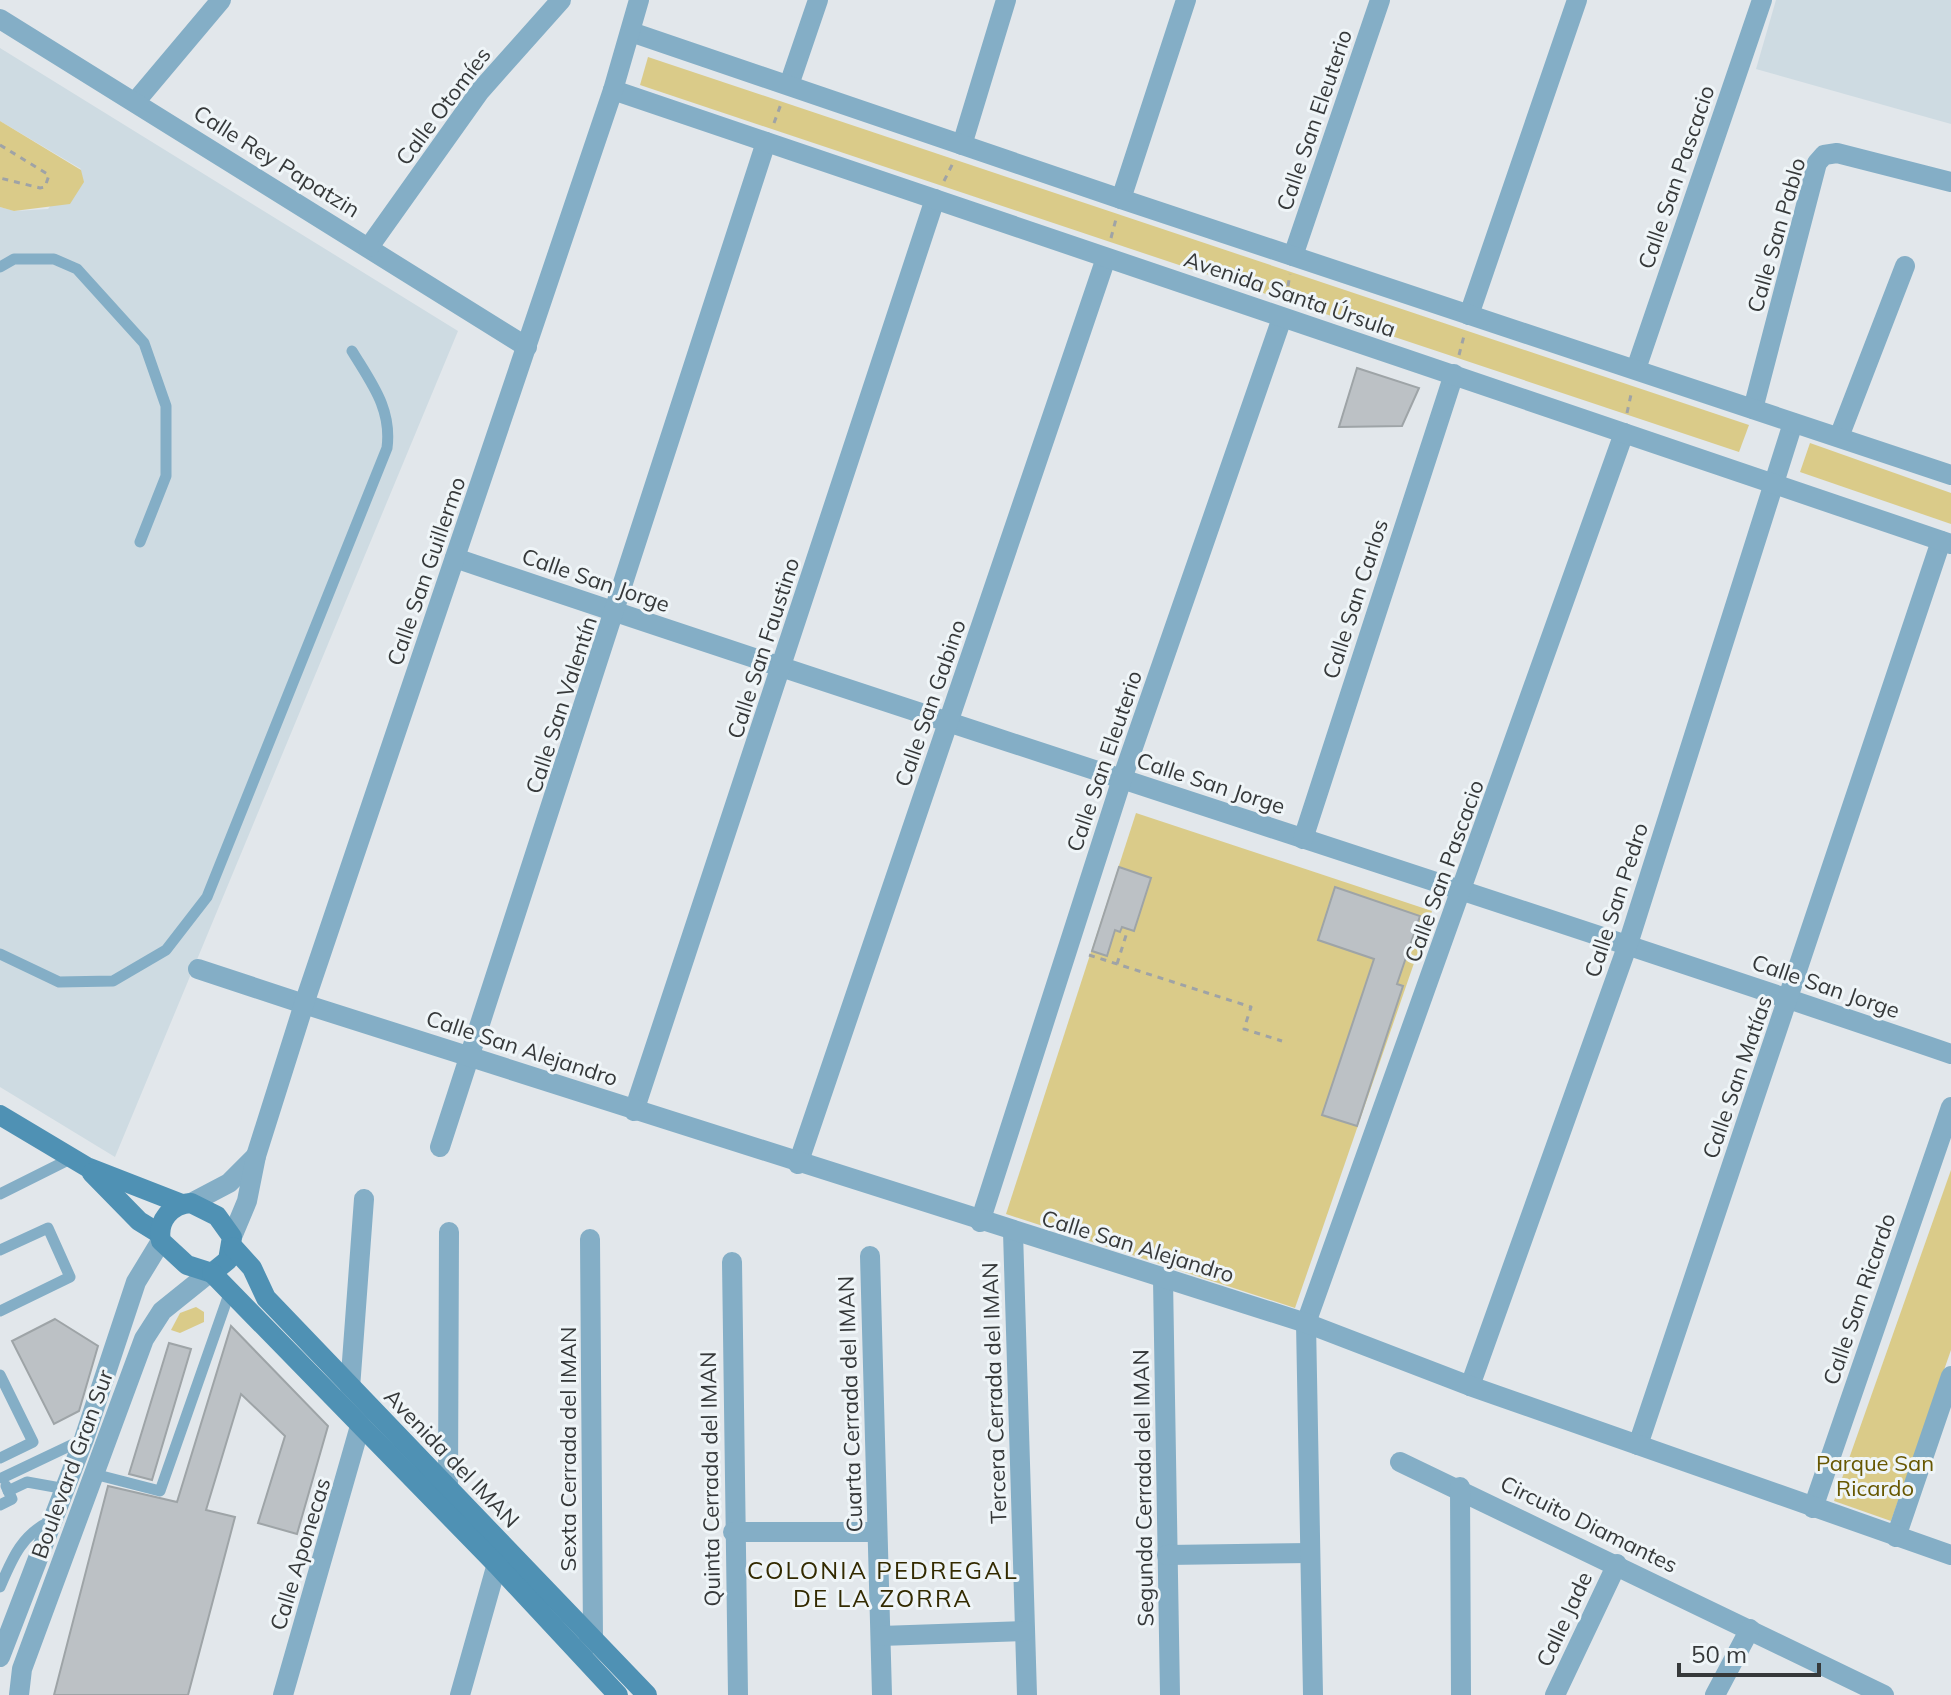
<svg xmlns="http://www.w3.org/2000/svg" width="1951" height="1695" font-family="Mulish,sans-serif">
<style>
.built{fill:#cedbe2}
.green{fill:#dacb89}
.building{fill:#bcc1c5;stroke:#9ea4a7;stroke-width:2}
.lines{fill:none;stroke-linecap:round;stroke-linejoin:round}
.path{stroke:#9fa3a6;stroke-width:3;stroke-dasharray:6 6;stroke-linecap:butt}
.service{stroke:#84aec6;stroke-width:11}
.minor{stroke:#84aec6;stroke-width:20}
.tertiary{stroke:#84aec6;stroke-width:20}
.secondary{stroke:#4f91b4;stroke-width:20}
.labels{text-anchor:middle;stroke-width:6;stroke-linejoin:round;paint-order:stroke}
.street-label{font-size:22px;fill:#36393a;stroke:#eff5f8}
.park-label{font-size:22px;fill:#675701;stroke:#eff5f8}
.neighbourhood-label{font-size:24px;letter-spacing:2px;fill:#332a00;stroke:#eff5f8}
</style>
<rect width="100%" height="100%" fill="#e2e7eb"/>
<g class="built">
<polygon points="1776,0 1951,0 1951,124 1756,69"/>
<polygon points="0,48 458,331 115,1157 0,1087 0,207 15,211 48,209 81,169 0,121"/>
</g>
<g class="green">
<polygon points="648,57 1749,425 1739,452 640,85"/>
<polygon points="0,121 81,170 84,182 70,204 14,211 0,207"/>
<polygon points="1810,443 1951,493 1951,524 1800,472"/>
<polygon points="1136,813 1432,911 1295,1308 1006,1214"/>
<polygon points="1951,1170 1951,1350 1891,1521 1834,1501"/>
<polygon points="196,1307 204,1312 204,1322 180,1333 171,1330 180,1313"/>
</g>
<g class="building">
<polygon points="1357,368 1419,388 1402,426 1339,427"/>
<polygon points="1119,867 1151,878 1134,931 1122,927 1120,932 1115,930 1107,956 1092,951"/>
<polygon points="1335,887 1420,916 1397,984 1403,986 1357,1126 1322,1115 1374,959 1318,940"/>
<polygon points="55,1319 98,1346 79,1411 54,1424 12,1341"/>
<polygon points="231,1326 328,1426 297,1534 258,1523 285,1436 241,1394 206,1510 235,1517 188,1695 54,1695 108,1486 177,1502"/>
<polygon points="169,1343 191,1349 152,1480 129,1474"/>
</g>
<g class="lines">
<g class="path">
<polyline points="774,123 781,104"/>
<polyline points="0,145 49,175 45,187 40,188 0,178"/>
<polyline points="944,181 953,163"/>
<polyline points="1111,238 1116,219"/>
<polyline points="1286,298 1290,274"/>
<polyline points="1459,355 1465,332"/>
<polyline points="1627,413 1632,390"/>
<polyline points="1089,955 1251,1007 1244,1029 1282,1041"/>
<polyline points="1117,964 1128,929"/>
</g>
<g class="service">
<polyline points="0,267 14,259 54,259 77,269 144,343 166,406 166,476 140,542"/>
<path d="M0 954 59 982 113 981 166 950 207 897 387 448C392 409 372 384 352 351"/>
<polyline points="0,1194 72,1158"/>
<polyline points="0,1250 48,1228 70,1277 0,1311"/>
<polyline points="0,1375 33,1442 0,1458"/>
<polyline points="94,1474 160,1491 229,1294"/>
<polyline points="2,1478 84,1439"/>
<polyline points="8,1491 27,1482 66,1489"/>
<polyline points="0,1505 12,1499 6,1486"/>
<path d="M0 1587C12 1559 22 1534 51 1521"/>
</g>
<g class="minor">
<polyline points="789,85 818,0"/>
<polyline points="136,101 221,0"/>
<polyline points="962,145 1006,0"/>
<polyline points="1121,199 1186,0"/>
<polyline points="1293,256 1380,0"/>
<polyline points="1469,315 1577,0"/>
<polyline points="1636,369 1762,0"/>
<polyline points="1753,409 1817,163 1824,155 1837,153 1951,182"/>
<polyline points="1839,437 1905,266"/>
<path d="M455 558C953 727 1454 884 1951 1054"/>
<polyline points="1303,839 1454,374"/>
<polyline points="198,969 304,1004"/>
<polyline points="634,1111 935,199"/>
<polyline points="440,1147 766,142"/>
<polyline points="798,1164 1106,258"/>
<polyline points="980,1222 1122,779 1282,318"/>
<polyline points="1013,1232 1027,1695"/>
<polyline points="870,1256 882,1695"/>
<polyline points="732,1262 738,1695"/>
<polyline points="1163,1279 1170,1695"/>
<polyline points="1470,1386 1628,944 1793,423"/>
<polyline points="1638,1445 1941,541"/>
<polyline points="1400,1462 1884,1695"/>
<polyline points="1460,1487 1461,1695"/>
<polyline points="441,1495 448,1488 449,1232"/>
<polyline points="1813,1508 1951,1107"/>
<polyline points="733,1532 877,1532"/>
<polyline points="1896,1537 1951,1376"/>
<polyline points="1167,1555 1310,1553"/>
<polyline points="881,1636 1025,1631"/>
<polyline points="585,1647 593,1638 590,1239"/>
<polyline points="283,1695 360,1426 350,1388 364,1199"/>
<polyline points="460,1695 500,1553"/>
<polyline points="1313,1695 1306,1323 1624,433"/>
<polyline points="1555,1695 1617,1564"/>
<polyline points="1715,1695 1750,1629"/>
</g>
<g class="tertiary">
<polyline points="0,19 527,347"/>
<polyline points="631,32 1121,199 1951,475"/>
<polyline points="613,90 1951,544"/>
<polyline points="369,247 480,91 561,0"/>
<polyline points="304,1004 1306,1323 1470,1386 1951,1555"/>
<polyline points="191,1203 229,1183 256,1156"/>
<polyline points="232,1237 247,1201 256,1156 304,1004 613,90 639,0"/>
<polyline points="0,1657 84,1439 136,1282 161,1241"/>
<polyline points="19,1695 22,1669 144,1339 162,1311 208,1274"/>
</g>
<g class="secondary">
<polyline points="0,1115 87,1167 182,1204"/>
<polyline points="92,1173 139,1221 160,1234"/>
<path d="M191 1203 217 1216 232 1237 228 1260 212 1273 187 1265 161 1241C157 1221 171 1204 191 1203Z"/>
<polyline points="233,1247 252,1268 266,1298 647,1695"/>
<polyline points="212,1273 497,1565 618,1695"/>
</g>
</g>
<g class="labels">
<g class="street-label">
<text transform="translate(443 106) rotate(-53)" y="8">Calle Otomíes</text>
<text transform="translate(1314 120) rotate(-71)" y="8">Calle San Eleuterio</text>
<text transform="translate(277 161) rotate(32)" y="8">Calle Rey Papatzin</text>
<text transform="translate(1676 177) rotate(-71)" y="8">Calle San Pascacio</text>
<text transform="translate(1776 235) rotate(-74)" y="8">Calle San Pablo</text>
<text transform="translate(1290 294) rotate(19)" y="8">Avenida Santa Úrsula</text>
<text transform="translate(426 571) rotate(-71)" y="8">Calle San Guillermo</text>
<text transform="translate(596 580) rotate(19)" y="8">Calle San Jorge</text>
<text transform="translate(1355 599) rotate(-72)" y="8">Calle San Carlos</text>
<text transform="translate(763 648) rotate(-72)" y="8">Calle San Faustino</text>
<text transform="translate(930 703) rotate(-71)" y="8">Calle San Gabino</text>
<text transform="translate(561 705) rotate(-72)" y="8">Calle San Valentín</text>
<text transform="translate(1104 761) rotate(-71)" y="8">Calle San Eleuterio</text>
<text transform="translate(1211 783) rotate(18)" y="8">Calle San Jorge</text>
<text transform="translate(1444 871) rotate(-70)" y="8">Calle San Pascacio</text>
<text transform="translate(1616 900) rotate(-72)" y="8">Calle San Pedro</text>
<text transform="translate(1826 986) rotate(19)" y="8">Calle San Jorge</text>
<text transform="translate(522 1048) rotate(18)" y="8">Calle San Alejandro</text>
<text transform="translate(1737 1077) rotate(-71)" y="8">Calle San Matías</text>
<text transform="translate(1138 1246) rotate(17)" y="8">Calle San Alejandro</text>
<text transform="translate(1859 1299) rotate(-71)" y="8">Calle San Ricardo</text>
<text transform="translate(994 1393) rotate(-92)" y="8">Tercera Cerrada del IMAN</text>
<text transform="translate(850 1404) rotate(-92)" y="8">Cuarta Cerrada del IMAN</text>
<text transform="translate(568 1449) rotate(-90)" y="8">Sexta Cerrada del IMAN</text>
<text transform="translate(452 1458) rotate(46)" y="8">Avenida del IMAN</text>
<text transform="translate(72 1464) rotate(-70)" y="8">Boulevard Gran Sur</text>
<text transform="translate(710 1479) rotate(-91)" y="8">Quinta Cerrada del IMAN</text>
<text transform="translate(1143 1488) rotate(-91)" y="8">Segunda Cerrada del IMAN</text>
<text transform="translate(1589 1524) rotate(26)" y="8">Circuito Diamantes</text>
<text transform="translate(300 1554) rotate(-73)" y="8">Calle Aponecas</text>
<text transform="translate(1564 1619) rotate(-65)" y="8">Calle Jade</text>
</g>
<g class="park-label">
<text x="1875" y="1471">Parque San<tspan x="1875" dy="25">Ricardo</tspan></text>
</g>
<g class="neighbourhood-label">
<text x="883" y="1579">COLONIA PEDREGAL<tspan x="883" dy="28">DE LA ZORRA</tspan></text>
</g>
</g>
<path d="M1679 1663v12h140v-12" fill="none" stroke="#36393a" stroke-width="4"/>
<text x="1691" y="1663" font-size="24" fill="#36393a" stroke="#eff5f8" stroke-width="6" paint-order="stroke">50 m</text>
</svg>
